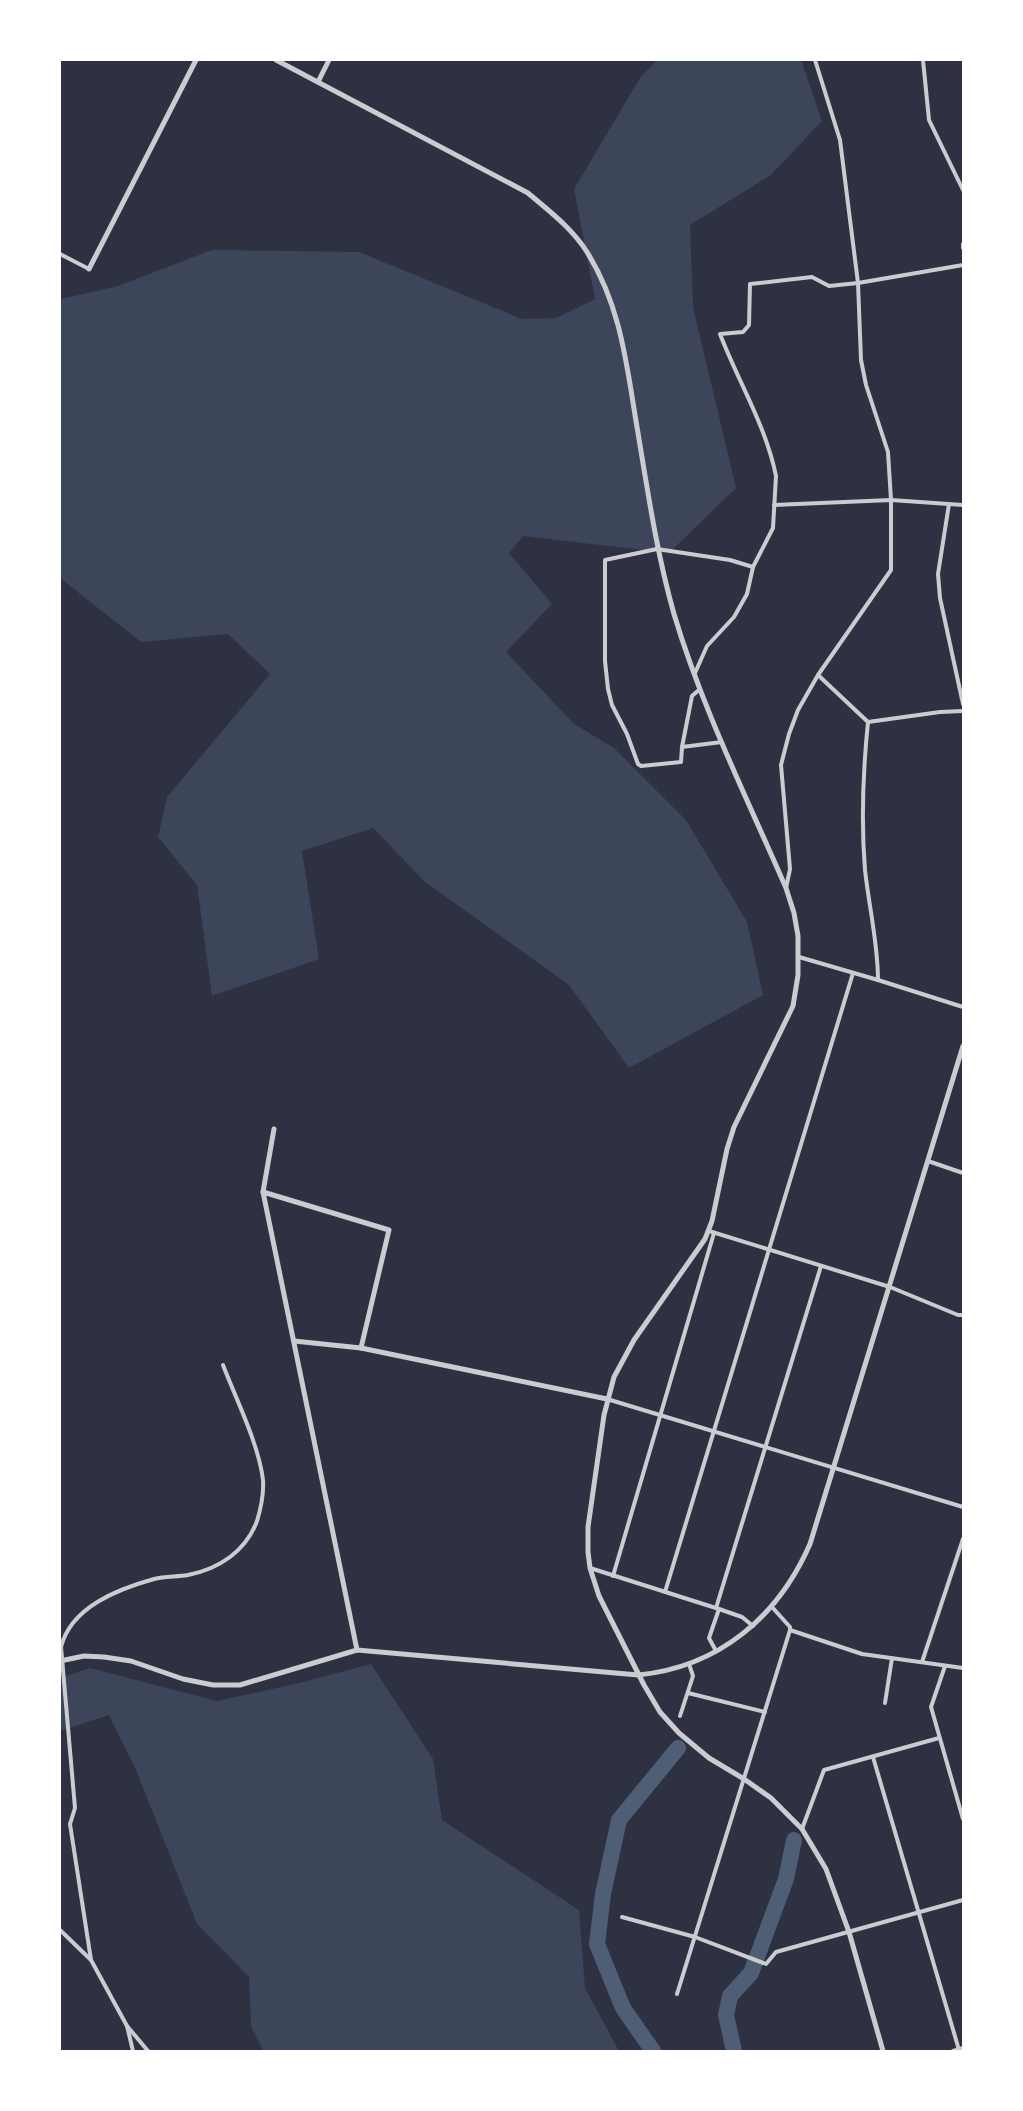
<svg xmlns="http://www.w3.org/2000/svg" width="1023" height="2111" font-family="'Fira Sans',sans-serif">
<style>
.green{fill:#3c4559}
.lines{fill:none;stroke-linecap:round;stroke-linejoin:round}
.river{stroke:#4f5d75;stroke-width:16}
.minor{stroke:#caccd0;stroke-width:4}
.tertiary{stroke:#caccd0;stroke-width:5}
</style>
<rect width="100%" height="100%" fill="#2d3142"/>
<g class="green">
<polygon points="657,60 801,60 822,121 771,175 690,225 693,307 736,488 669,553 523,536 509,553 552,604 506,652 574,724 614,748 686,820 747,922 763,995 629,1068 569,985 425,882 373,828 302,851 319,959 212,996 197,885 158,837 167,797 270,674 228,634 141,642 60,578 60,299 115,287 212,250 359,252 522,319 556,318 595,299 574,189 640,78"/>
<polygon points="371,1664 433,1759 442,1820 579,1910 585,1988 619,2051 263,2051 251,2026 249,1977 197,1924 136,1770 109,1715 60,1731 60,1678 90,1668 217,1701 299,1683"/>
</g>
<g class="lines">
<g class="river">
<polyline points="653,2051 623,2008 597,1944 603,1894 619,1820 678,1748"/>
<polyline points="734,2051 726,2015 730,1996 751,1973 786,1879 794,1840"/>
</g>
<g class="minor">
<polyline points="923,60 929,120 963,190"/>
<polyline points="963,244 963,248"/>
<polyline points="60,254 89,269"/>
<polyline points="949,504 938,574 940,598 963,704"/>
<polyline points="774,505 891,500 963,505"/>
<path d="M695 673 707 646 734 617 747 594 753 567 773 528 776 476C766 426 738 381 720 334L743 332 749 325 750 284 812 277 829 286 858 283 963 265"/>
<polyline points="818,675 868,722 940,712 963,711"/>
<polyline points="700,689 692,696 682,747 681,762 641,766 638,764 627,734 612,705 608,689 605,661 605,560 657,549 730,560 753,567"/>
<path d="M868 722C863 771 861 821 865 870 869 907 878 943 878 980"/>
<polyline points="682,747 722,742"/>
<polyline points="786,888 790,869 781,765 789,734 798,710 818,675 891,570 891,500 888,452 866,385 861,360 858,283 840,140 815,60"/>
<polyline points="799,957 878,980 963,1007"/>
<polyline points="928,1161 963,1173"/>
<polyline points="709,1231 890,1287 958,1315 963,1315"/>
<polyline points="607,1399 963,1507"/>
<polyline points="590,1568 719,1609 709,1638 716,1651"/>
<polyline points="613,1576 714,1233"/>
<polyline points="665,1592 853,973"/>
<polyline points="716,1608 821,1266"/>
<polyline points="719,1609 742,1617 753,1626"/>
<polyline points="790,1630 862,1654 963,1668"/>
<polyline points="922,1662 963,1539"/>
<polyline points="945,1666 931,1707 963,1819"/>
<polyline points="688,1693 765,1712"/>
<polyline points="885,1703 892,1658"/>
<polyline points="680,1716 693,1676 689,1664"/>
<polyline points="873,1757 959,2050"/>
<polyline points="802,1829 824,1770 939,1738"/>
<polyline points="622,1917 695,1937 766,1964 776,1952 963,1900"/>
<polyline points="60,1930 91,1960 127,2026 148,2051"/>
<path d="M91 1960 70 1824 75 1808 61 1647C71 1607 118 1589 154 1579 165 1576 177 1577 188 1575 219 1569 246 1551 257 1521 261 1508 264 1495 263 1480 259 1445 236 1399 223 1365"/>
<polyline points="677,1994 790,1630 790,1627 772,1607"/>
<polyline points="127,2026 133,2051"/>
<polyline points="953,2051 963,2048"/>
</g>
<g class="tertiary">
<path d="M276 60 528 193C549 211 572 228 587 252 620 305 626 360 636 421 647 486 656 551 674 614 702 708 747 798 786 888L794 913 798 936V975L793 1006 734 1127 727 1149 712 1221 705 1239 634 1340 614 1377 604 1415 588 1527V1552L590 1568 599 1596 644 1685 660 1712 679 1733 709 1758 744 1779 771 1798 802 1829 826 1869 849 1932 883 2051"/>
<polyline points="318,82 329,60"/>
<polyline points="89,269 196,60"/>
<polyline points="274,1129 263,1192 357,1650"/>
<polyline points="263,1192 389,1230 361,1348"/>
<polyline points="294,1341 361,1348 607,1399"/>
<path d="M60 1661 84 1656 104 1657 131 1661 183 1679 213 1685H240L357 1650 638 1675C719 1667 778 1617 810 1544L963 1046"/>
</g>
</g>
<rect width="1023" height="2111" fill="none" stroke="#ffffff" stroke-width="122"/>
</svg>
